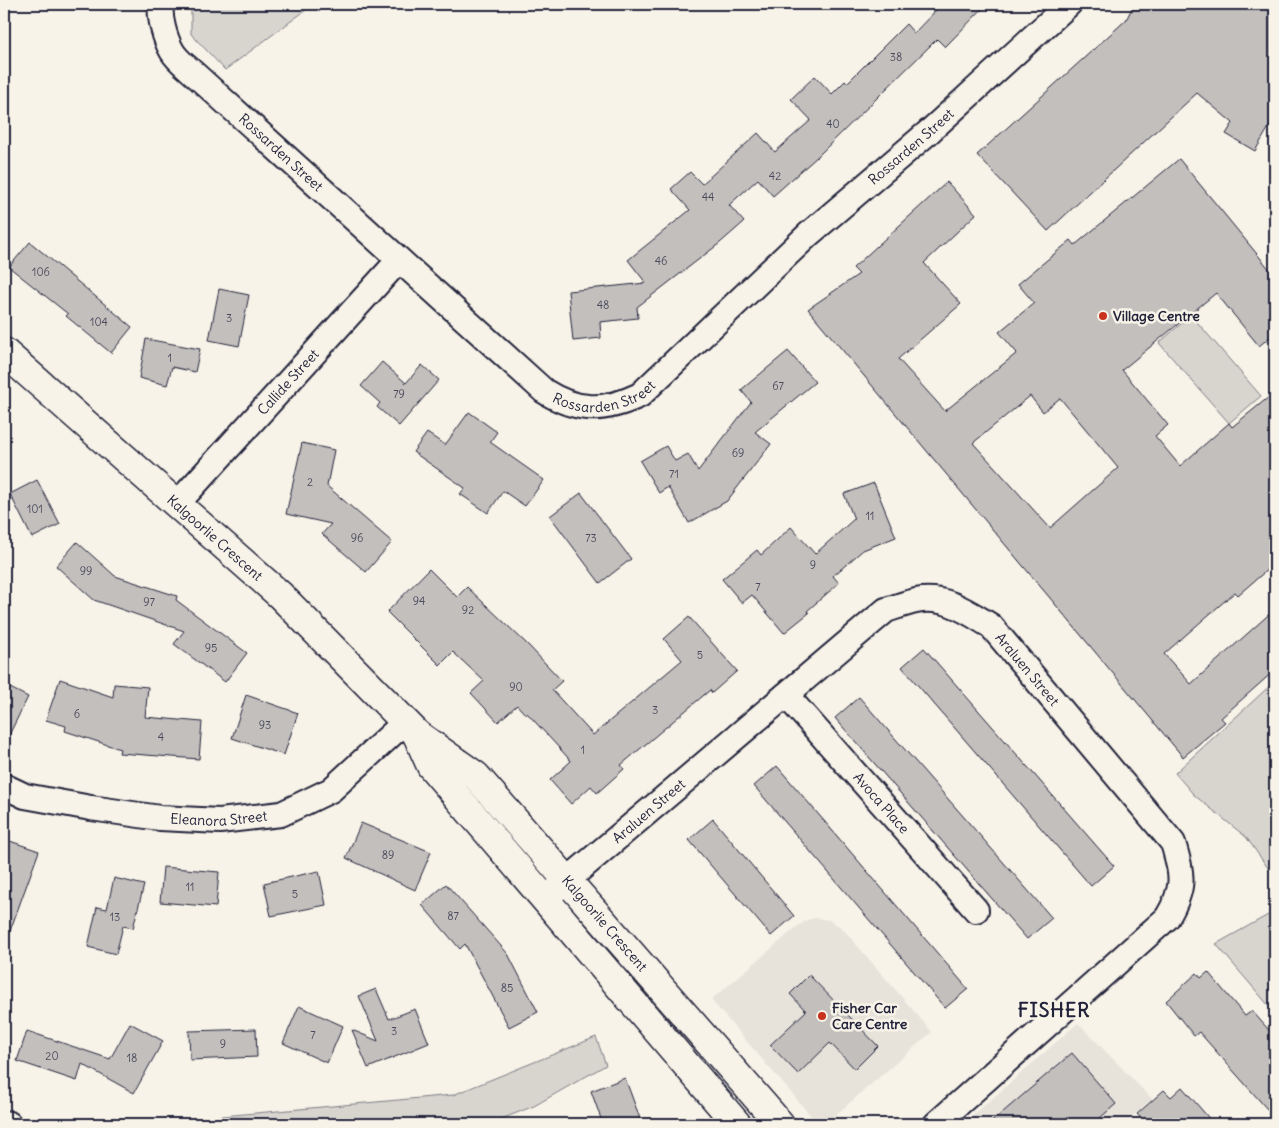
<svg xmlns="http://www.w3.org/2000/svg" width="1279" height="1128" font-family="Delius,sans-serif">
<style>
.built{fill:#e7e3db}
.green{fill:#d8d5cf;stroke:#7d7c85}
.building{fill:#c2bfbd;stroke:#22223b;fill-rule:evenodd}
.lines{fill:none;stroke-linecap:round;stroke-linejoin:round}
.minor-casing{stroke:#22223b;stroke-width:28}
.tertiary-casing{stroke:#22223b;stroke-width:31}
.minor{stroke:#f7f3e8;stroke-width:24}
.tertiary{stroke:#f7f3e8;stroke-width:28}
.poi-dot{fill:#c8321e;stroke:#f7f3e8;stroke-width:2}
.labels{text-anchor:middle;stroke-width:5;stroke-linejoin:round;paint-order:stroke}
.number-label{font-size:11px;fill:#4a495c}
.street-label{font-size:14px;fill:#22223b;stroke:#f7f3e8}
.poi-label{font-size:14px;font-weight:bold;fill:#22223b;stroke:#f7f3e8;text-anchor:start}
.district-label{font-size:19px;font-weight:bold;letter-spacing:1px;fill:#22223b;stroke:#f7f3e8}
</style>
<rect width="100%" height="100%" fill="#f7f3e8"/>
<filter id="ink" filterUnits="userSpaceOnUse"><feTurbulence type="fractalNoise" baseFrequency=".02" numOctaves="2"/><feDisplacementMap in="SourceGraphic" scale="10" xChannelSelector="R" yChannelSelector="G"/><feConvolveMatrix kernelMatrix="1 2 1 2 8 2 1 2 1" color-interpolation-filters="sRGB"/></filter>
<g filter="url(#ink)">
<g class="built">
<polygon points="815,918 829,920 842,928 932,1032 825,1124 818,1124 711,1000 798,926 807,920"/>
<polygon points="1078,1023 1152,1099 1129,1120 1133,1124 963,1124"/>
</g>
<g class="green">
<polygon points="191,4 393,4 310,7 225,70 191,34"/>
<polygon points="1191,315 1261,396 1229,423 1159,343"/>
<polygon points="1275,681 1275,862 1268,868 1246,837 1194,795 1175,773"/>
<polygon points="1268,915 1275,924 1275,1013 1216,944"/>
<polygon points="596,1037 606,1065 534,1106 489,1124 135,1124 453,1095"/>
</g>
<g class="building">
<polygon points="942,4 987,4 945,47 937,39 818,156 773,196 758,179 729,205 744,222 720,243 637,307 638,318 600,322 601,338 573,341 568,291 646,283 628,260 690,210 671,189 690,172 702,184 758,133 775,152 811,120 791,99 815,76 832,94 845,81 847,83 906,24 914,33"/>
<polygon points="1134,4 1269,4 1275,11 1275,117 1255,151 1226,134 1233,123 1197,93 1048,231 977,155 1126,20"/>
<path d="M1179 159 1275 276V333L1259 346 1216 293 1122 370 1168 425 1155 436 1180 466 1229 423 1232 427 1275 392V563L1238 595 1235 592 1164 654 1191 684 1275 609V670L1221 718 1225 722 1183 757 808 309 859 274 853 268 947 182 976 214 924 263 961 304 898 359 945 411 1017 353 999 332 1034 303 1018 284 1071 240 1075 245ZM1030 396 1043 412 1060 398 1118 468 1050 528 973 443Z"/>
<polygon points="30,242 132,327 111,353 66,316 68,314 9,267"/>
<polygon points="219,289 249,295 239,346 209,340"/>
<polygon points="146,339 200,349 195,372 172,367 167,385 139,378"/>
<polygon points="788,351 815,382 755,432 771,444 727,501 689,523 668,487 659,493 640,461 666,446 675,461 688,454 698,471 751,402 741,390"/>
<polygon points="382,362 406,383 422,365 439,380 399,426 377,407 380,403 361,386"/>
<polygon points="469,412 497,432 490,442 544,480 525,506 503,491 488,513 460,494 465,488 413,452 427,433 445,445"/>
<polygon points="302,443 334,450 327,486 392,542 366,572 322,534 331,524 286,514"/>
<polygon points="37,480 60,524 32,538 10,494"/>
<polygon points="874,483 896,537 863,550 833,576 839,583 807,611 809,613 784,633 752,595 742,603 722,579 757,550 761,555 791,527 815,554 854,519 844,494"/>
<polygon points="581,493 631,559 600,583 550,516"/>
<polygon points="77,542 115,576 177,596 176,600 247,653 225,682 174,644 184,631 94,600 56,566"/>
<polygon points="429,569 457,597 467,587 528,645 562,681 552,690 593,735 682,660 664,639 689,617 737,671 712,693 710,690 621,765 624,769 597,793 591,786 571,804 550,780 571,761 527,713 526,715 517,705 498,722 471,693 484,681 453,652 440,665 387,612"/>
<polygon points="924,648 1114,866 1091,886 902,667"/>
<polygon points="60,679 113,697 114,684 148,687 145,717 202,722 199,759 119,753 120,749 65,731 66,726 46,720"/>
<polygon points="4,685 28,697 4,745"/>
<polygon points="246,695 298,713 284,755 232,738"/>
<polygon points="859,697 1052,918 1027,939 835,718"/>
<polygon points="777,766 968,989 945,1008 754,786"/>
<polygon points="713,819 794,916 771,936 689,840"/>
<polygon points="361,823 431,852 415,890 346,858"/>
<polygon points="4,839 39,851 6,942 4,941"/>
<polygon points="163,867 219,872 216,907 160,902"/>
<polygon points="319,871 326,905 271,916 264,883"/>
<polygon points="114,878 144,885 133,928 123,926 116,954 88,947 97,907 107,909"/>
<polygon points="446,884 508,954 538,1012 509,1027 465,944 460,949 422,905"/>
<polygon points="1208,972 1245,1016 1252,1011 1275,1037 1275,1118 1199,1032 1194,1036 1166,1001 1197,973 1201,978"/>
<polygon points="809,975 878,1046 855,1069 830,1043 798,1074 770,1045 806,1011 790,994"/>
<polygon points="376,989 389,1019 415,1009 429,1043 368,1068 352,1030 378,1041 359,996"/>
<polygon points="299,1006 343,1026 327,1063 283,1043"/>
<polygon points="130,1023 163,1041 134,1093 82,1064 77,1081 17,1061 27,1031 110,1059"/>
<polygon points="256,1029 257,1057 190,1060 189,1031"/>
<polygon points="1072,1053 1116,1104 1093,1124 989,1124"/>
<polygon points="625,1078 642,1124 603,1124 591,1091"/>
<polygon points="1182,1087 1214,1124 1146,1124 1137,1114 1164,1090 1171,1097"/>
</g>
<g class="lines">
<defs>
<g id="minor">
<path id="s1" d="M161 4C159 18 165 39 172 51 176 58 183 64 189 69L544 391C577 412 604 412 640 395L809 234 931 130 1069 4"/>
<path id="s2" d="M177 504 399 260"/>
<path id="s3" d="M786 695 976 910"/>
<path id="s4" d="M4 786 25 796 91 808 160 818 220 821 281 814 331 790 405 722"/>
<path id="s5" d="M545 899 886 610C896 607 906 603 916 601 945 595 968 612 991 626L1173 843C1183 876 1185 888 1167 918L936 1124"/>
<polyline points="4,1123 9,1124"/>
</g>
<g id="tertiary">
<path id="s6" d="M4 352 280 595 418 735 476 776 780 1124"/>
<polyline points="418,737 431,766 737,1124"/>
</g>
</defs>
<use href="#minor" class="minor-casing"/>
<use href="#tertiary" class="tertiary-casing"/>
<use href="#minor" class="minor"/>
<use href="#tertiary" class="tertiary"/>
</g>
</g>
<g class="poi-dot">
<circle cx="1103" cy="316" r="5"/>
<circle cx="822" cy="1016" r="5"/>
</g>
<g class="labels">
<g class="number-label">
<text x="896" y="61">38</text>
<text x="833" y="128">40</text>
<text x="775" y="180">42</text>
<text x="708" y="201">44</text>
<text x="661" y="265">46</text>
<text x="41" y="276">106</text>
<text x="603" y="309">48</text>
<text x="229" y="322">3</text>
<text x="99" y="326">104</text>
<text x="170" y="362">1</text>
<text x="778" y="390">67</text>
<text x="399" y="398">79</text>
<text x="738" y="457">69</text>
<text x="674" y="478">71</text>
<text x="310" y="486">2</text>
<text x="35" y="513">101</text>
<text x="870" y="520">11</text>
<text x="357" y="542">96</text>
<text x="591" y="542">73</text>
<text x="813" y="569">9</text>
<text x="86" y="575">99</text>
<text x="758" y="591">7</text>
<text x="419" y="605">94</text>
<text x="149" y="606">97</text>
<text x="468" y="614">92</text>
<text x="211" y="652">95</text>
<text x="700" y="659">5</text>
<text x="516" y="691">90</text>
<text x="655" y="714">3</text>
<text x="77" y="718">6</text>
<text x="265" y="729">93</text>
<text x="161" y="741">4</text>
<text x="583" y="754">1</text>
<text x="388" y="859">89</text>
<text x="190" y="891">11</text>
<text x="295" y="898">5</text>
<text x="453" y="920">87</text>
<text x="115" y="921">13</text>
<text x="507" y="992">85</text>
<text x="394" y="1035">3</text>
<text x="313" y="1039">7</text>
<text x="223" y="1048">9</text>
<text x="52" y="1060">20</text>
<text x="132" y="1062">18</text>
</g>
<g class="street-label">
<text dy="5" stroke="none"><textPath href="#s1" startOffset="1022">Rossarden Street</textPath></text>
<text dy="5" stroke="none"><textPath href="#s1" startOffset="198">Rossarden Street</textPath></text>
<text dy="5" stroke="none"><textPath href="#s2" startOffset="165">Callide Street</textPath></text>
<text dy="5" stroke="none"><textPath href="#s1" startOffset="618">Rossarden Street</textPath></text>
<text dy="5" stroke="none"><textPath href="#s6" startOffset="281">Kalgoorlie Crescent</textPath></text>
<text dy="5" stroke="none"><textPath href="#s5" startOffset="616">Araluen Street</textPath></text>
<text dy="5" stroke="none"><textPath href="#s3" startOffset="144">Avoca Place</textPath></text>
<text dy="5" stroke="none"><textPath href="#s5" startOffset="136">Araluen Street</textPath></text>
<text dy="5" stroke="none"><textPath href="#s4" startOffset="219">Eleanora Street</textPath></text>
<text dy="5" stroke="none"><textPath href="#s6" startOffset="831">Kalgoorlie Crescent</textPath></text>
</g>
<g class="poi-label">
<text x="1113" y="321">Village Centre</text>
<text x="832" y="1013">Fisher Car<tspan x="832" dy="16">Care Centre</tspan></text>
</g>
<g class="district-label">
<text x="1054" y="1017">FISHER</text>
</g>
</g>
<rect width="1279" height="1128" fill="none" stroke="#f7f3e8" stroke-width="20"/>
<rect x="10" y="10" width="1259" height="1108" fill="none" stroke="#22223b" stroke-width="2" filter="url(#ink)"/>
</svg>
